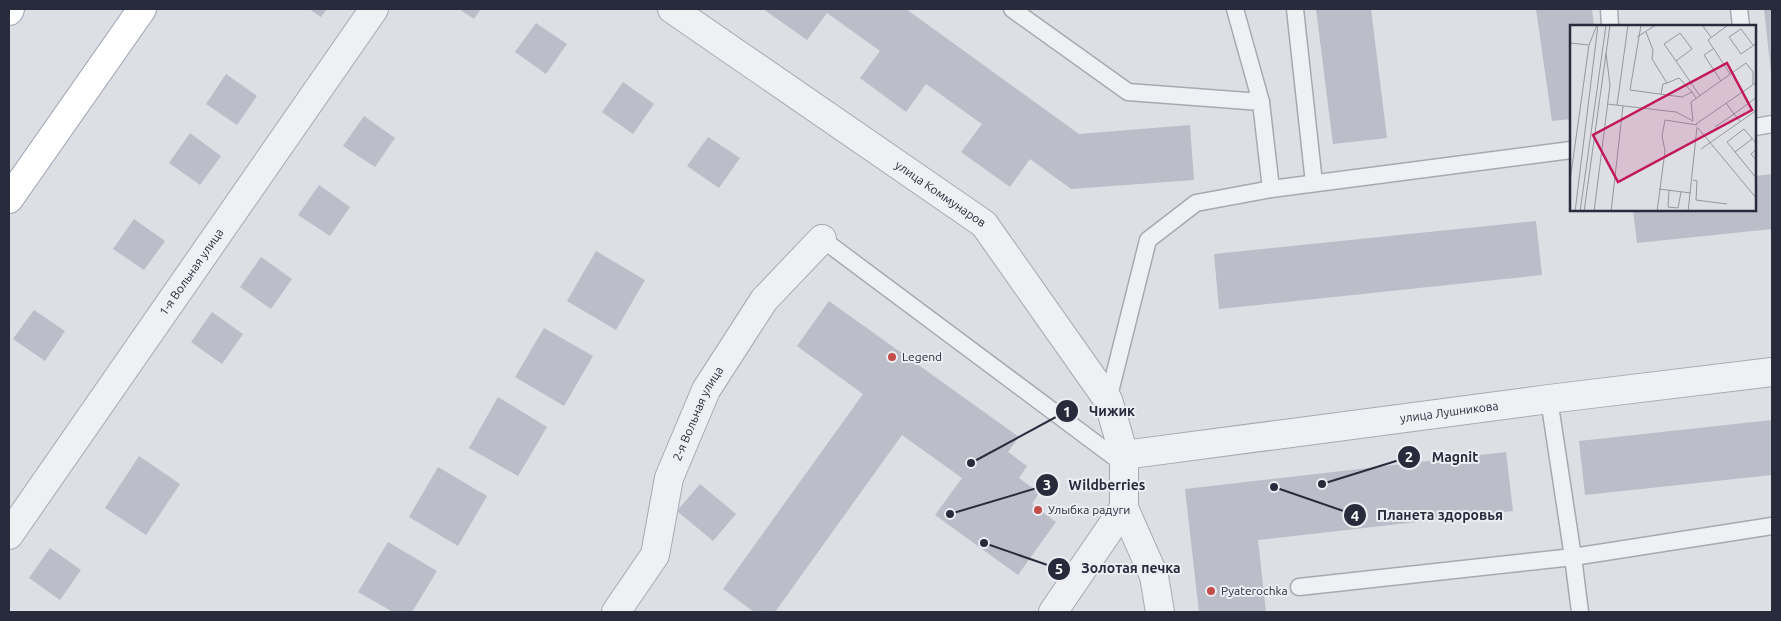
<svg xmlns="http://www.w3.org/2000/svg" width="1781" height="621" font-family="Ubuntu,sans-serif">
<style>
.building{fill:#bbbdc8}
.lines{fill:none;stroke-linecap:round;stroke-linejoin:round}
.lane-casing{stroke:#a7a9b2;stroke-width:19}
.street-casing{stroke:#a7a9b2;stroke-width:30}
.primary-casing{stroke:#9da1b0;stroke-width:30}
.lane{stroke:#eff0f4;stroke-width:16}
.street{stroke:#eff0f4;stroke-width:28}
.primary{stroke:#fff;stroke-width:28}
.poi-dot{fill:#c24e4a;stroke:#eceef3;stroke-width:2}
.labels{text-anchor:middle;stroke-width:4;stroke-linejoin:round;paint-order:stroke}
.street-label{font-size:12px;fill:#282b3b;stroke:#eceef3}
.poi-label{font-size:12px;fill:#282b3b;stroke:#eceef3;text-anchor:start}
.inset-road{fill:none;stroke:#9597a1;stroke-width:1}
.view{fill:#c2185b;fill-opacity:0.15;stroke:#c2185b;stroke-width:2.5}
.inset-edge{fill:none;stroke:#282b3b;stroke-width:2.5}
.leader{fill:none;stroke:#282b3b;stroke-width:2}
.callout-dot{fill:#282b3b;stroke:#eceef3;stroke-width:2}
.mark-label{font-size:15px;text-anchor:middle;font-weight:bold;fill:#fff}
.callout-label{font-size:14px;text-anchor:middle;font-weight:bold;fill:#282b3b;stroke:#eceef3;stroke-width:4;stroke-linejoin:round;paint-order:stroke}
</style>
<rect width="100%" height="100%" fill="#dddfe5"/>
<g class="building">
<polygon points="309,9 327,9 321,17"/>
<polygon points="459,9 481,9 474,19"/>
<polygon points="763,9 906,9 1079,134 1190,125 1194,180 1071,189 1030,159 1010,187 961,152 982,124 926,84 906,112 860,78 880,51 827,13 807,40"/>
<polygon points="1316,9 1371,9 1387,138 1333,144"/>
<polygon points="1536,9 1592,9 1594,26 1571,26 1571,119 1552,121"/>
<polygon points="1764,9 1772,9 1772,73 1771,73"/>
<polygon points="536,23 567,44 546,74 515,52"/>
<polygon points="226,74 257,96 237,125 206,104"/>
<polygon points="623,82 654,104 633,134 602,112"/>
<polygon points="364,116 395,138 375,167 343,146"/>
<polygon points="190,133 221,156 200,185 169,163"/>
<polygon points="708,137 740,158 719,188 687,166"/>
<polygon points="1772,174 1772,229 1637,243 1633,210 1755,210 1755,176"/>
<polygon points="319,185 350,207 330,236 298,215"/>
<polygon points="134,219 165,241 144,270 113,249"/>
<polygon points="1536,221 1542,275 1219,309 1214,254"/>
<polygon points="596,251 645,280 616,330 567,301"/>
<polygon points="261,257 292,279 271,309 240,287"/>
<polygon points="829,301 1019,437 1008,452 1027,466 1019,478 1039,493 1032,504 1056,522 1018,575 935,515 962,478 902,435 775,612 754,612 723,589 863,394 797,346"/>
<polygon points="34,310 65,331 45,361 13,339"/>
<polygon points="212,312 243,334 222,364 191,342"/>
<polygon points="544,328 593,356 564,406 515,377"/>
<polygon points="498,397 547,427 518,476 469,448"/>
<polygon points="1772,420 1772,475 1585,495 1579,441"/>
<polygon points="1506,452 1513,511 1258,540 1266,612 1199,612 1185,489"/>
<polygon points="139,456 180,484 146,535 105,508"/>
<polygon points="438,467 487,496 458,546 409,517"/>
<polygon points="700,484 736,514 713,541 677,511"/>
<polygon points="388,542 437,571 412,612 393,612 358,592"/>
<polygon points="50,548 81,570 60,600 29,578"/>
</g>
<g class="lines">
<defs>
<g id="lane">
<polyline points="1012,9 1128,92 1261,102 1271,189"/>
<polyline points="1235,9 1261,102"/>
<polyline points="1295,9 1314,183"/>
<polyline points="1609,9 1610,26"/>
<polyline points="1739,9 1741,26"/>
<polyline points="1755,127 1772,124"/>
<polyline points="822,239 1125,465"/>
<polyline points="1549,399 1573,557 1772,526"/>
<polyline points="1108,400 1148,240 1196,203 1271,189 1571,150"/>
<polyline points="1299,587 1573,557 1580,612"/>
</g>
<g id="street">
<path id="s1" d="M672 9 984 224 1108 400 1124 455V508L1053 612"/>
<path id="s2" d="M1124 455 1549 399 1772 372"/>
<polyline points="1124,508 1154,576 1160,612"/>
<path id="s3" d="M9 535 374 9"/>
<path id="s4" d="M616 612 655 555 669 478 706 390 764 300 822 239"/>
</g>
<g id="primary">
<polyline points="9,11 10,9"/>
<polyline points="9,199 142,9"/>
</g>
</defs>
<use href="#lane" class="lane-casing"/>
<use href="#street" class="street-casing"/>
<use href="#primary" class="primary-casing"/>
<use href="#lane" class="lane"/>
<use href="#street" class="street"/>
<use href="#primary" class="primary"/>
</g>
<g class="poi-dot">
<circle cx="892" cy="357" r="5"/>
<circle cx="1038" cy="510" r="5"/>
<circle cx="1211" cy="591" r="5"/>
</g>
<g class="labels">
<g class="street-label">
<text dy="4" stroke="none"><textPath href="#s1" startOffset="326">улица Коммунаров</textPath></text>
<text dy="4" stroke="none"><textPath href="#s3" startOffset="320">1-я Вольная улица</textPath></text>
<text dy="4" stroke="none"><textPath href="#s2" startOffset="328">улица Лушникова</textPath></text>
<text dy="4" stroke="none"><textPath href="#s4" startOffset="218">2-я Вольная улица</textPath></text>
</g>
<g class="poi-label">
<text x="902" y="361">Legend</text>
<text x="1048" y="514">Улыбка радуги</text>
<text x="1221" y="595">Pyaterochka</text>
</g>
</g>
<g transform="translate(1570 25)">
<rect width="186" height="186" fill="#dddfe5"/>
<path class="inset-road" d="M71 0 60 65 112 72 122 67 126 73M132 0 141 12M158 0 138 15 160 49M76 7 83 25 82 34 97 58 93 59 91 69M67 12 86 0M0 18 19 20M183 20 171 4 159 12 171 29 187 18M143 24 134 30 151 56M106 36 94 19 110 8 122 24 106 36 130 71M97 58 109 53 122 67M156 78 164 89 187 72M37 79 106 87 123 96M47 80 58 0M123 96 121 77 176 38 183 47V59M126 99 187 57M145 102 164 89 170 96M128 103 187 174M187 119 174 104 157 117 187 154M131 124 187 85M187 124 181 129 187 136M165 127 182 114M123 155 127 156 126 175 157 179M0 156 19 20 27 0M89 164 121 168M99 165 98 182 108 183 111 167M5 187 28 0M10 187 36 0M14 187 40 0M24 187 40 60 36 28M41 187 53 81M87 187 95 126 92 111 95 95 127 100M118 187 127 102"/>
<path class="view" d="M157 38 182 85 48 157 23 110Z"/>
<rect width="186" height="186" class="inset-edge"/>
</g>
<path class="leader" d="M971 463L1067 411M1322 484L1409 457M950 514L1047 485M1274 487L1355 515M984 543L1059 569"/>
<g class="callout-dot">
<circle cx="971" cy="463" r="5"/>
<circle cx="1322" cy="484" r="5"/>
<circle cx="950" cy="514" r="5"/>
<circle cx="1274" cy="487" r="5"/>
<circle cx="984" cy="543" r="5"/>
<circle cx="1067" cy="411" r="12"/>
<circle cx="1409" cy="457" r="12"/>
<circle cx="1047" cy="485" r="12"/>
<circle cx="1355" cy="515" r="12"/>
<circle cx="1059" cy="569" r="12"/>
</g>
<g class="mark-label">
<text x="1067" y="417">1</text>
<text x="1409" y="462">2</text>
<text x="1047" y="490">3</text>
<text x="1355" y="521">4</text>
<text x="1059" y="574">5</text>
</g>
<g class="callout-label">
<text x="1112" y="416">Чижик</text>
<text x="1455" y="462">Magnit</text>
<text x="1107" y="490">Wildberries</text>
<text x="1440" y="520">Планета здоровья</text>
<text x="1131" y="573">Золотая печка</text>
</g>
<rect width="1781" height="621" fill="none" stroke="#282b3b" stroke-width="20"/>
</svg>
